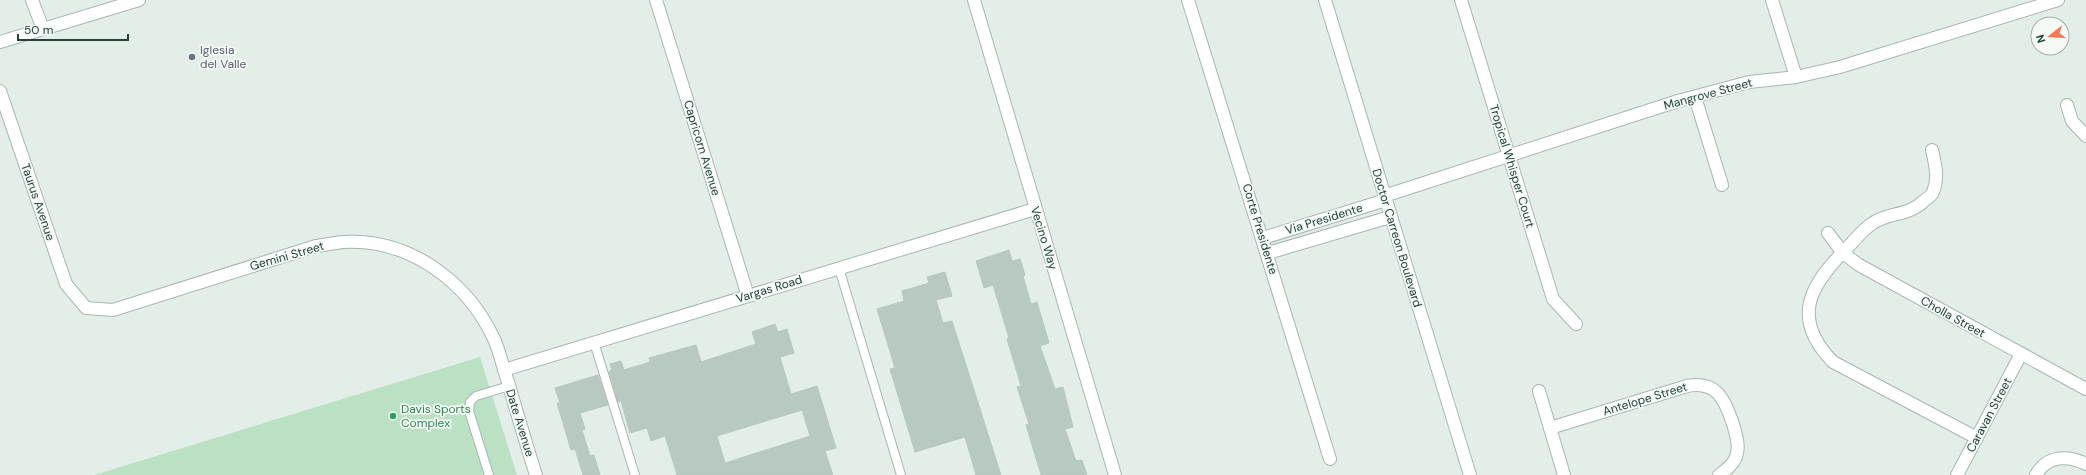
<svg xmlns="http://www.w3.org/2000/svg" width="2086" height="475" font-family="'DM Sans',sans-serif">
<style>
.green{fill:#bbe1c4}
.building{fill:#b8c9c2;stroke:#b5c9c0;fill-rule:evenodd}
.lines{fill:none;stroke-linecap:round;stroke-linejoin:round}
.service-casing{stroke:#a6b7b0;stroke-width:10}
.minor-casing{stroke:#a6b7b0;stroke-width:14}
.tertiary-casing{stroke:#a6b7b0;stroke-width:14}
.secondary-casing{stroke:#a1bbb1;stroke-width:14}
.service{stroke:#fff;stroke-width:8}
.minor{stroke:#fff;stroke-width:12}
.tertiary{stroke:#fff;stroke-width:12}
.secondary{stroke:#fff;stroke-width:12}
.worship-dot{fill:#6b7280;stroke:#f5faf7;stroke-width:1.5}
.leisure-dot{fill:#2e9e5b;stroke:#f5faf7;stroke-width:1.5}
.labels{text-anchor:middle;stroke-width:3.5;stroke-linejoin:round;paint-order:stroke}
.worship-label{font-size:12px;fill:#5b616d;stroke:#f5faf7;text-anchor:start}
.street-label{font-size:12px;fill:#214238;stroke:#f5faf7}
.leisure-label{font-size:12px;fill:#27864d;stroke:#f5faf7;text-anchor:start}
</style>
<rect width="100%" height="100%" fill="#e4eee9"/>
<polygon class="green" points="480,357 517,475 94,475"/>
<g class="building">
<polygon points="1009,250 1012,261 1020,259 1025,275 1023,276 1031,304 1037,302 1049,343 1040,346 1055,389 1063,387 1073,427 1065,429 1076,461 1082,460 1087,475 1041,475 1026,425 1029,424 1017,387 1021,386 1007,339 1009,338 993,285 984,288 976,261"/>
<polygon points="945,272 952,296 936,300 943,323 952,321 1001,475 976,475 965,437 915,452 890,369 895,368 877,309 904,301 902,291 929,283 927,277"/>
<path d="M775 324 778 332 787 329 794 353 780 357 791 394 817 386 836 448 825 451 833 475H677L665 436 651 441 647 428 630 433 621 401 618 402 609 371H612L610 364 621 361 624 370 650 362 649 358 696 345 701 362 756 344 752 332ZM802 410 810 436 725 463 717 436Z"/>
<polygon points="598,375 608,405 580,413 585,429 582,430 590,456 594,455 600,475 583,475 575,449 571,450 557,403 560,403 555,388"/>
</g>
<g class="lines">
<defs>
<g id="service">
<polyline points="839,268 901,475"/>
<polyline points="594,342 635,475"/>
<polyline points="489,475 469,411 470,402 476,396 509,386"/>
</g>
<g id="minor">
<polyline points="32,0 43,29"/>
<polyline points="656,0 748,296"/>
<polyline points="974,0 1115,475"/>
<polyline points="1188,0 1330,459"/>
<polyline points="1461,0 1553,299 1576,324"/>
<polyline points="1772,0 1796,77"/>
<path d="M0 91 66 284 86 308 113 310 316 246C325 245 334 243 343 242 409 238 467 281 494 339 500 352 503 368 508 382 517 413 526 444 536 475"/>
<polyline points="1695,97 1722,185"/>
<polyline points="2067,105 2072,121 2086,136"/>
<path d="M1932 150C1935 163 1939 178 1933 192 1932 195 1928 198 1925 200 1908 217 1888 212 1873 223 1863 229 1855 240 1847 248 1810 285 1790 318 1833 362L1977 438"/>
<polyline points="1384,196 1678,101 1749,82 1796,77 1840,67 2058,0"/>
<polyline points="1828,233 1843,253 1859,265 2086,389"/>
<polyline points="1263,238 1386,200"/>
<polyline points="1268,253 1390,217"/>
<polyline points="504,370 1035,209"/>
<polyline points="1539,391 1564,475"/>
<path d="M1550 428 1687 386C1717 380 1725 400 1733 424 1736 435 1740 446 1736 457 1733 465 1725 471 1719 475"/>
<polyline points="1957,475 2021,354"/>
<path d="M2036 475C2047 455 2068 455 2086 464"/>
</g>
<polyline id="tertiary" points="0,42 139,0"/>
<polyline id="secondary" points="1325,0 1470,475"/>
</defs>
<use href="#service" class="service-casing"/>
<use href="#minor" class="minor-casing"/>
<use href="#tertiary" class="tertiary-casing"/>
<use href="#secondary" class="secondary-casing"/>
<use href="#service" class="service"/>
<use href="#minor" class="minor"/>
<use href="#tertiary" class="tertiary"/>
<use href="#secondary" class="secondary"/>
</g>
<circle class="worship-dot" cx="192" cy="57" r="4"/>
<circle class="leisure-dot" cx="393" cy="416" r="4"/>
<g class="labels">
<g class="worship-label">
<text x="200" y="54">Iglesia<tspan x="200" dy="14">del Valle</tspan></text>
</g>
<g class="street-label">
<text transform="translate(1708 94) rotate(-15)" y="4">Mangrove Street</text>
<text transform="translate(702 148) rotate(73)" y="4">Capricorn Avenue</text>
<text transform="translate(1512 166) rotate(73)" y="4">Tropical Whisper Court</text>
<text transform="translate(38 202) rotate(71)" y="4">Taurus Avenue</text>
<text transform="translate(1324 219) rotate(-17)" y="4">Via Presidente</text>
<text transform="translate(1260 229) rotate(73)" y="4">Corte Presidente</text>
<text transform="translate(1044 238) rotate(73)" y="4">Vecino Way</text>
<text transform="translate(1397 238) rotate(73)" y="4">Doctor Carreon Boulevard</text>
<text transform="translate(287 256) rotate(-16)" y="4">Gemini Street</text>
<text transform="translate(769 289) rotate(-17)" y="4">Vargas Road</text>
<text transform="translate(1953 317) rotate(29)" y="4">Cholla Street</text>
<text transform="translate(1645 399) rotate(-17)" y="4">Antelope Street</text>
<text transform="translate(1989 415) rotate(-62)" y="4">Caravan Street</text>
<text transform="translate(520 423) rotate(73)" y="4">Date Avenue</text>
</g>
<g class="leisure-label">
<text x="401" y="413">Davis Sports<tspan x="401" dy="14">Complex</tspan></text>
</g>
</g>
<g transform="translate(2050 36) rotate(253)"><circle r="19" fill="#f5faf7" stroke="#a0b0ab"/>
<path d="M0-3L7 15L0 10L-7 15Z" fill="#fd7653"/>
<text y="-6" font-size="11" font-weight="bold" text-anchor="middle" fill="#214238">N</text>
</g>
<path d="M18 34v6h110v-6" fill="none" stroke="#214238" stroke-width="2"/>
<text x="24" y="34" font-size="12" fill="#214238" stroke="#f5faf7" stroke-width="3" paint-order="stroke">50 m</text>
</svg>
